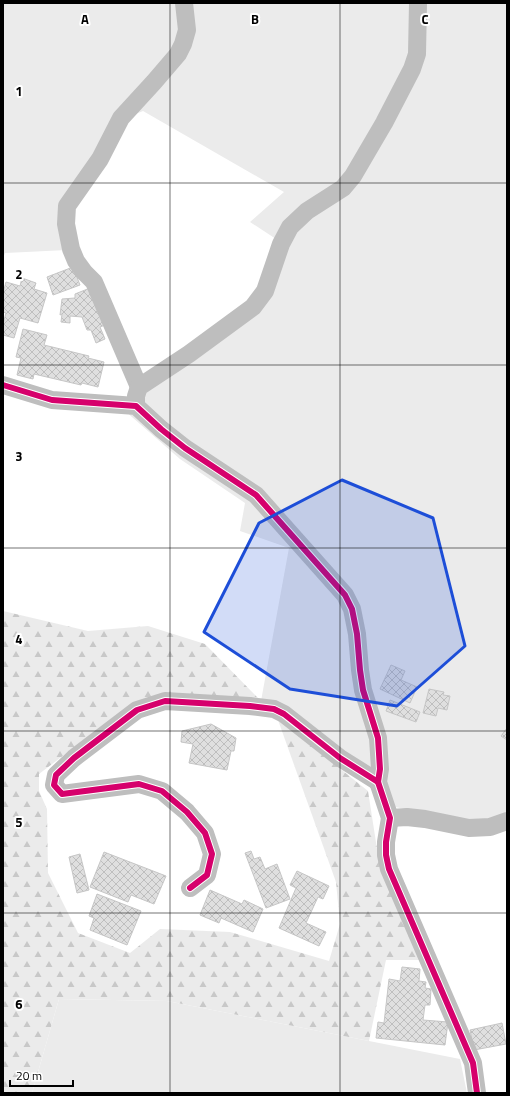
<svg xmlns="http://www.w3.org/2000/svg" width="510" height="1096" font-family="'Titillium Web',sans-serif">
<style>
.green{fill:#ebebeb}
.forest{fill:url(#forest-firs)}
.building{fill:url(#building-cross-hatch);stroke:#c6c6c6}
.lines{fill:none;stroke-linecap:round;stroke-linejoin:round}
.minor{stroke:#bebebe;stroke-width:18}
.cycleway-casing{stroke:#fff;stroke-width:8}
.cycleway{stroke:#d6006c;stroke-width:6}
.marked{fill:#1d4ed8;fill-opacity:0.2;stroke:#1d4ed8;stroke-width:3;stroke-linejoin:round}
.grid{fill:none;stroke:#000;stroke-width:1;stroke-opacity:0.55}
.grid-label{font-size:13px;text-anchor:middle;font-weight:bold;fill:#000;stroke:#fff;stroke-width:4;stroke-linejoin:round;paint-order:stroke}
</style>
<defs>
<pattern id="forest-firs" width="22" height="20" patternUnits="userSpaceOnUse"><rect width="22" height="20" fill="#ebebeb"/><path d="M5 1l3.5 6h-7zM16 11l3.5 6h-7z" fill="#c8c8c8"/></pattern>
<pattern id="building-cross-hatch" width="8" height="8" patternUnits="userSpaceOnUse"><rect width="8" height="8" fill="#dfdfdf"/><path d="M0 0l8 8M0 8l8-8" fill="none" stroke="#bebebe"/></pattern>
</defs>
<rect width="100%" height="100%" fill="#fff"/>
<g class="green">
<polygon points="3,3 414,3 413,52 349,174 276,239 250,222 284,192 143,111 126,118 74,204 67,250 5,253 3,258"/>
<polygon points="421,3 507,3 507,816 472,822 395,807 386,788 368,692 360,616 259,491 172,432 140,401 145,390 257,308 293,229 346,190 415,70"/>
<polygon points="124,410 137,414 251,497 343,602 373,740 372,770 261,701 289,548 240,531 245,503 180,459"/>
<polygon points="59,999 167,1001 460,1059 467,1093 32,1093"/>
</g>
<polygon class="forest" points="3,611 88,631 148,626 205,644 261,701 131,704 39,774 39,791 47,809 48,873 78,933 130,953 160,929 230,932 329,961 340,924 336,882 278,720 292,730 368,791 380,868 420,960 386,960 369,1041 167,1001 59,999 32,1093 3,1093"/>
<g class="building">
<polygon points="73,267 80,285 53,295 47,277"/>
<polygon points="22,278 36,283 34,289 47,293 38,323 20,318 14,338 3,335 3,324 6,313 3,312 3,293 6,282 20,286"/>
<polygon points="90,288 105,325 100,327 105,339 96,343 91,330 87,330 82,317 70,316 70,323 61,322 62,314 60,315 62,299 75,298 75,294"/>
<polygon points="23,329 47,335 44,345 89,356 88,358 104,362 98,387 82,383 81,385 34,374 33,379 17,375 21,358 16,357"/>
<polygon points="391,665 405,671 401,680 417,687 410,703 380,689"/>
<polygon points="429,689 444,692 443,695 450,696 447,710 438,708 436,716 423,713"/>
<polygon points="390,700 420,712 416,722 386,711"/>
<polygon points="211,724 236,738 234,751 231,751 227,770 189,763 193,744 181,742 182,731"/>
<polygon points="507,728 507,740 501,736"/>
<polygon points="251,851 254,859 260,857 265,869 277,864 290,899 266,908 245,853"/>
<polygon points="104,852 166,876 154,904 131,895 128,902 90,887"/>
<polygon points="80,854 89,890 77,893 69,857"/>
<polygon points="297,871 329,886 323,899 318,897 306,923 326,932 319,946 279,928 296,888 290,885"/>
<polygon points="210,890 242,904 244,900 263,909 253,932 221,918 219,923 200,915"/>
<polygon points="97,894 141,911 127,945 90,930 94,918 89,916"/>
<polygon points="402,967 420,969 419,981 426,982 425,988 431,989 430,1005 425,1005 423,1020 448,1022 445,1045 376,1038 378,1022 384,1023 389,979 400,981"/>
<polygon points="502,1023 506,1044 474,1050 470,1030"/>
</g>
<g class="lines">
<g class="minor">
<polyline points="3,385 52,400 136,406 161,429 185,448 256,495 345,595 352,609 357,634 360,670 363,690 378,738 380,769 378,782 390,818 386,842 386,855 389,869 473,1063 477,1093"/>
<polyline points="139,387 94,282 84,272 76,261 71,249 66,224 67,206 100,159 121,118 154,82 178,54 183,44 187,30 184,3"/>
<polyline points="136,406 136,396 139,387 189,354 253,307 265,291 281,244 290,227 307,211 343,188 353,176 384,123 412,69 417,54 418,3"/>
<polyline points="390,818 407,817 425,819 469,828 490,827 507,821"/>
<polyline points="190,888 207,875 212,854 205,833 187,812 162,791 139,784 62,794 54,785 56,775 74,758 137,710 165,701 250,706 274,709 284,714 340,758 378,782"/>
</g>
<defs>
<g id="cycleway">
<polyline points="3,385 52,400 136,406 161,429 185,448 256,495 345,595 352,609 357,634 360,670 363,690 378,738 380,769 378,782 390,818 386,842 386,855 389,869 473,1063 477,1093"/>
<polyline points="190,888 207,875 212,854 205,833 187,812 162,791 139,784 62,794 54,785 56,775 74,758 137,710 165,701 250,706 274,709 284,714 340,758 378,782"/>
</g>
</defs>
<use href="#cycleway" class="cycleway-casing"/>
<use href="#cycleway" class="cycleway"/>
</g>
<path class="marked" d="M342 480 433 518 465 646 397 706 290 689 204 632 259 523Z"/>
<path class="grid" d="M170 3V1093M340 3V1093M3 183H507M3 365H507M3 548H507M3 731H507M3 913H507"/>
<g class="grid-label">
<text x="85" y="24">A</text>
<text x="255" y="24">B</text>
<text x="425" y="24">C</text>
<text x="19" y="96">1</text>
<text x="19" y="279">2</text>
<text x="19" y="461">3</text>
<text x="19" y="644">4</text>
<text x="19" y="827">5</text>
<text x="19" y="1009">6</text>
</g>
<rect width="510" height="1096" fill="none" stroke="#000000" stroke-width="8"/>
<path d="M10 1080v6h63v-6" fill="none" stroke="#000000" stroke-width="2"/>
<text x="16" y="1080" font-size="12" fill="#000000" stroke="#ffffff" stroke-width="3" paint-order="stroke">20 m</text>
</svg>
